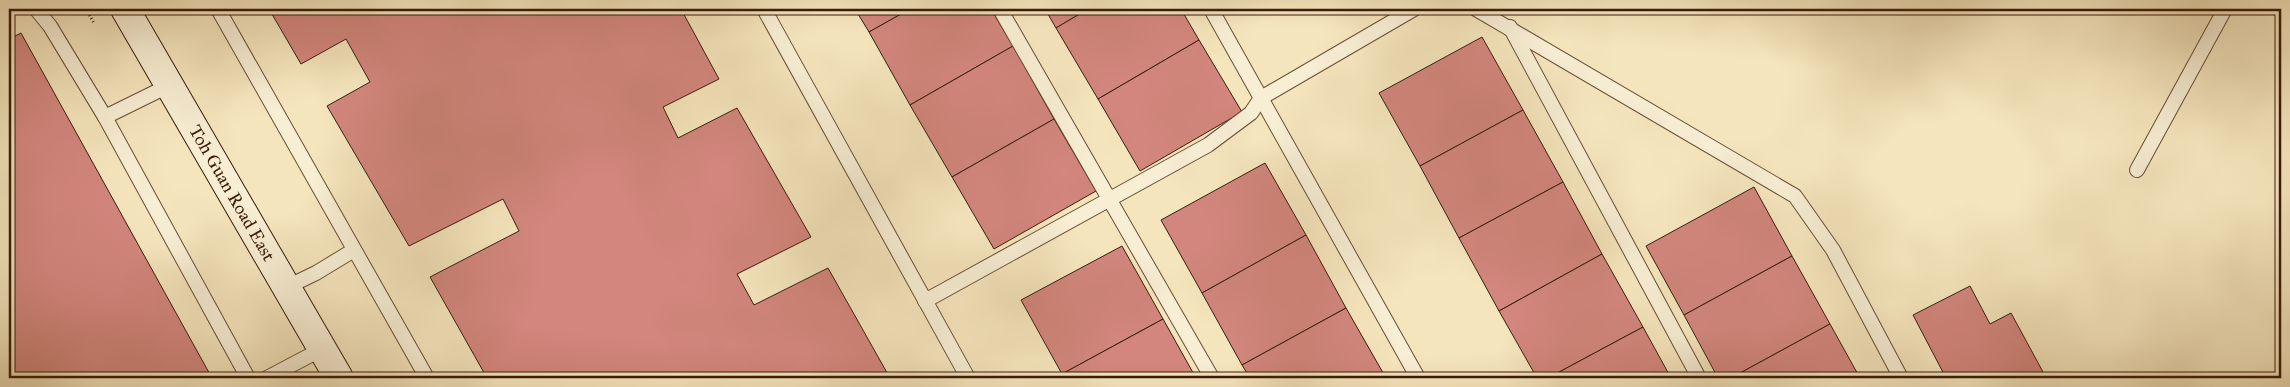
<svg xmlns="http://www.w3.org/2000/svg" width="2290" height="387" font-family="'IM FELL Great Primer',serif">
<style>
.building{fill:#d2867d;stroke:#381c09}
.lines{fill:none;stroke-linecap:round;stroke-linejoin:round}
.lane-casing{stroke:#674e36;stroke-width:16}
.secondary-casing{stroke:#381c09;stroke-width:30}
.path{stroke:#381c09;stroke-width:3;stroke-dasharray:1 2.5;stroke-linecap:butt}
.lane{stroke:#f8eed4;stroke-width:14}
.secondary{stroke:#f8eed4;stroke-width:28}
.labels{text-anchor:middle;stroke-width:5;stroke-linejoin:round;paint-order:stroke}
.street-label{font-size:18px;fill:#381c09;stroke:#f8eed4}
</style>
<rect width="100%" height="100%" fill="#f5e5bd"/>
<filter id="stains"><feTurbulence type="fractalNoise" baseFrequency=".004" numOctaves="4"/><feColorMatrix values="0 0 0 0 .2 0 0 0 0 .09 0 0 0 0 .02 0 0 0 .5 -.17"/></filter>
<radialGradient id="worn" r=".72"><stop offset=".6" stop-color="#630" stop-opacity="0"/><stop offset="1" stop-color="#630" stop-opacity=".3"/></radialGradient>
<g class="building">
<polygon points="269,9 681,9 719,79 663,107 678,138 737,108 811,237 737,274 754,305 828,268 890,378 550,378 548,375 543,378 487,378 430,277 519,231 503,199 409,246 327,106 370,82 346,39 301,64"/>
<polygon points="855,9 910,9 869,32"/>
<polygon points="910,9 991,9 1013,46 910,105 869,32"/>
<polygon points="1045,9 1088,9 1056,28"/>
<polygon points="1088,9 1181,9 1199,40 1098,99 1056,28"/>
<polygon points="21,33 212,378 9,378 9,39"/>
<polygon points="1482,37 1523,110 1420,166 1379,93"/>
<polygon points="1199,40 1242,112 1140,171 1098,99"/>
<polygon points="1013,46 1054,119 952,177 910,105"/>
<polygon points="1523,110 1563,182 1459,238 1420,166"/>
<polygon points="1054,119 1096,191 994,249 952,177"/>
<polygon points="1265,163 1306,235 1202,293 1161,220"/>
<polygon points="1563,182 1602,254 1499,311 1459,238"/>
<polygon points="1754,187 1792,256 1684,315 1646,246"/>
<polygon points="1306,235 1346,308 1242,365 1202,293"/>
<polygon points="1122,246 1163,319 1062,374 1021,300"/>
<polygon points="1602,254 1643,327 1548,378 1537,378 1499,311"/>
<polygon points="1792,256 1830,324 1731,378 1718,378 1684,315"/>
<polygon points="1970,286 1990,324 2011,313 2043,372 2032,378 1946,378 1913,315"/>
<polygon points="1346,308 1386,378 1250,378 1242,365"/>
<polygon points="1163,319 1196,378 1064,378 1062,374"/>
<polygon points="1830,324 1860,378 1731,378"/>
<polygon points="1643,327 1671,378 1548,378"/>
</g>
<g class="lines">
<defs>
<g id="lane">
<polyline points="36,9 50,26 105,117 248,378"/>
<polyline points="218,9 427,378"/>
<polyline points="764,9 968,378"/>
<polyline points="1000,9 1212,378"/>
<polyline points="1211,9 1418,378"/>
<polyline points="1476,9 1795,196 1833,250 1901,378"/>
<polyline points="1510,27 1699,378"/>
<polyline points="105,117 170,85"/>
<polyline points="2137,170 2225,9"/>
<polyline points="287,287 316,273 354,250"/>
<polyline points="925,301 1208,145 1251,113 1261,98 1414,9"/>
<polyline points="267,378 322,349"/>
</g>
<polyline id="secondary" points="125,9 339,378"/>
</defs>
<use href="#lane" class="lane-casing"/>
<use href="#secondary" class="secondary-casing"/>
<polyline class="path" points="86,9 94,23"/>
<use href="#lane" class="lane"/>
<use href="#secondary" class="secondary"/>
</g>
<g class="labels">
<g class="street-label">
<text transform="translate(232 193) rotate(60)" y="6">Toh Guan Road East</text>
</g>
</g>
<rect width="2290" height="387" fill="none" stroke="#f5e5bd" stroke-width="30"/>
<rect x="10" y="10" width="2270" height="367" fill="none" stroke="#381c09" stroke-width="2.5"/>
<rect x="15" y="15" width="2260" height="357" fill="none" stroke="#381c09"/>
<rect width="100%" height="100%" filter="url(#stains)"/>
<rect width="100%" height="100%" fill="url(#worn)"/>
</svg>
